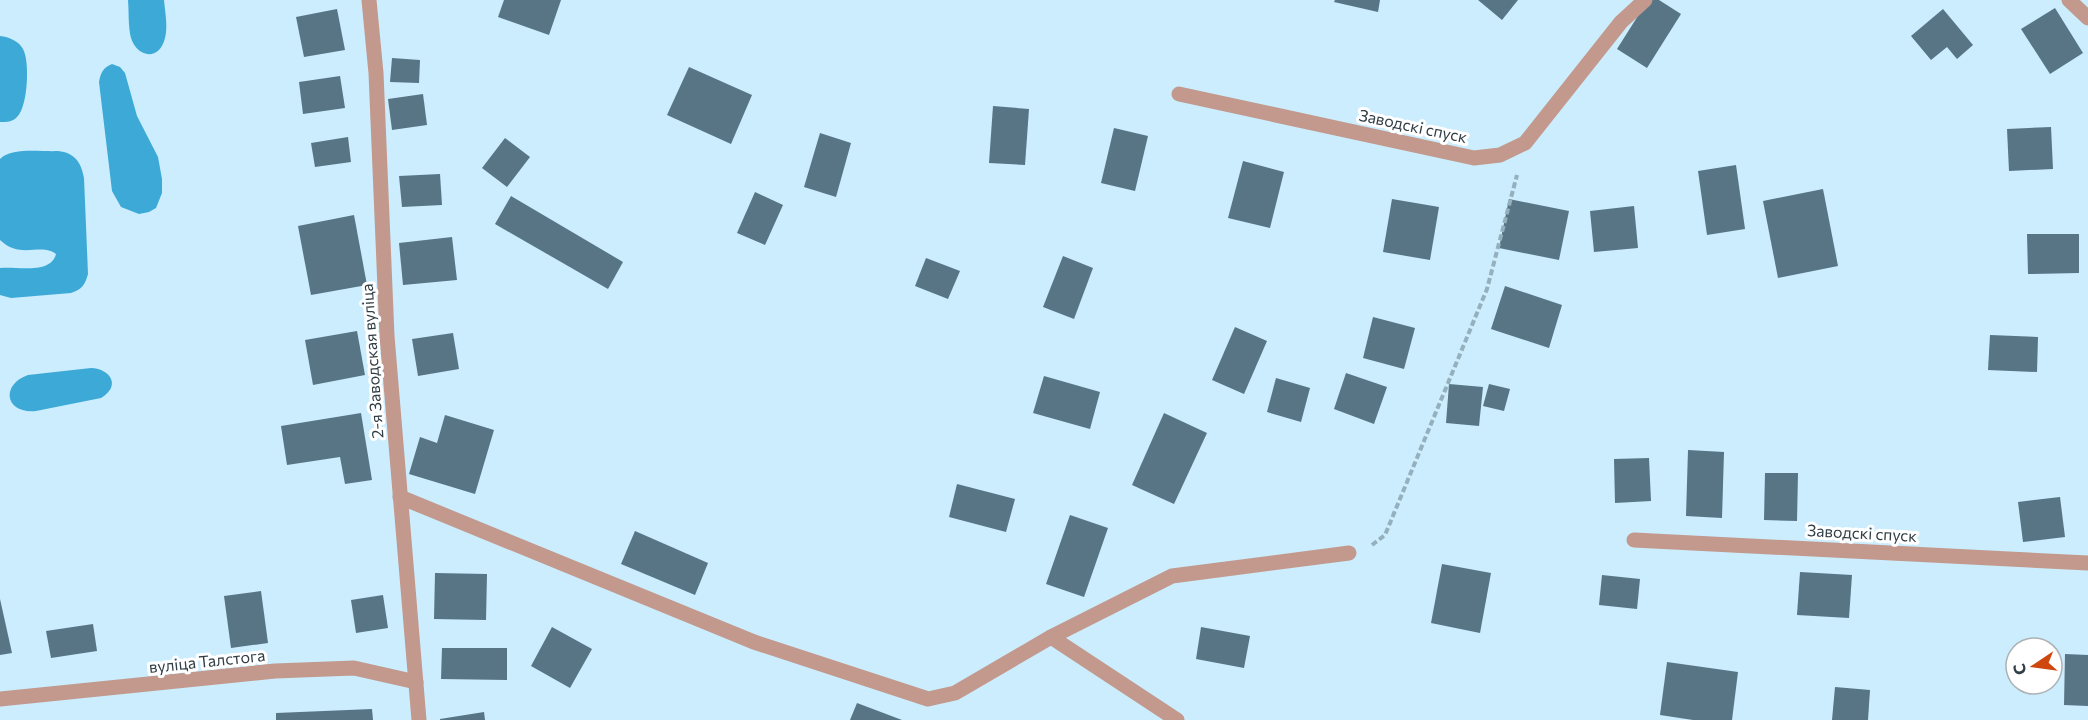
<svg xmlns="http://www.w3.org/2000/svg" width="2088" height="720" font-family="Commissioner,sans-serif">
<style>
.water{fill:#3da9d6}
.building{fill:#577585}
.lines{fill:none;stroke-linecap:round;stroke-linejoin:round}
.path{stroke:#95b0bd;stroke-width:4;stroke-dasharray:6 3;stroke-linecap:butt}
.minor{stroke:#c2998c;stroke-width:15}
.labels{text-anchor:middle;stroke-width:6;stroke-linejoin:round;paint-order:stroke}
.street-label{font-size:16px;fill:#313e45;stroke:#fff}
</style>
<rect width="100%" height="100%" fill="#cbedfe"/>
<g class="water">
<path d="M128 0H164C165 12 168 26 165 38 160 60 138 59 131 38 128 26 129 12 128 0Z"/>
<path d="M0 36C9 37 19 41 23 49 30 61 28 107 17 117 12 122 7 122 0 122Z"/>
<path d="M112 64 120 67 125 73 137 116 158 157 162 179V193L156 208 149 212 139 214 121 207 112 191 99 82C101 72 103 68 112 64Z"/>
<path d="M58 151C75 153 81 162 84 178L88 274C85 285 82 289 71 293L11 298 0 295V268C16 266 51 275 56 254 41 242 21 260 0 240V159C12 147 41 152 58 151Z"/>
<path d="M91 368C111 369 121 386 101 398L36 411C5 414 0 385 28 375Z"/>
</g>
<g class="building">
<polygon points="504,0 561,0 549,35 498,17"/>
<polygon points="1335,0 1380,0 1378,12 1334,2"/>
<polygon points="1478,0 1518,0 1502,20"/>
<polygon points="1648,0 1659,0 1681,14 1647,68 1617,49"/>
<polygon points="2055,8 2083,53 2050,74 2021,29"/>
<polygon points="337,9 345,50 304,57 296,17"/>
<polygon points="1943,9 1973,45 1957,59 1947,47 1931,60 1911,36"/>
<polygon points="392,58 420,60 419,83 390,82"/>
<polygon points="689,67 752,95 731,144 667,115"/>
<polygon points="340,76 345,108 303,114 299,82"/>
<polygon points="423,94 427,125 392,130 388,99"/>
<polygon points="993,106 1029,109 1025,165 989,163"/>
<polygon points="2051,127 2053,169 2009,171 2007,129"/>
<polygon points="1114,128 1148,136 1135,191 1101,183"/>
<polygon points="820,133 851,143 836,197 804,187"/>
<polygon points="348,137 351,162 315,167 311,143"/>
<polygon points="505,138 530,157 507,187 482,168"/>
<polygon points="1243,161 1284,172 1270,228 1228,218"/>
<polygon points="1736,165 1745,229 1707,235 1698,171"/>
<polygon points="440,174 442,205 402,207 399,176"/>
<polygon points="1823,189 1838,266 1778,278 1763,201"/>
<polygon points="755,192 783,205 765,245 737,233"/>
<polygon points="511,196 623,262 608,289 495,224"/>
<polygon points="1392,199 1439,207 1430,260 1383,252"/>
<polygon points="1509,199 1569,211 1559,260 1499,248"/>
<polygon points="1634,206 1638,248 1594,252 1590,211"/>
<polygon points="354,215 367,285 311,295 298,226"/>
<polygon points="2027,234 2079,234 2079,273 2028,274"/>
<polygon points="452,237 457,280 403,285 399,243"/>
<polygon points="1063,256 1093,268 1074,319 1043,307"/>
<polygon points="926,258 960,271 948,299 915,286"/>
<polygon points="1505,286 1562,305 1549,348 1491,329"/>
<polygon points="1373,317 1415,328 1404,369 1363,358"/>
<polygon points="1235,327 1267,341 1244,394 1212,380"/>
<polygon points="357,331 365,375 313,385 305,340"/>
<polygon points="453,333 459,369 418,376 412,339"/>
<polygon points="1990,335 2038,337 2037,372 1988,370"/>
<polygon points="1346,373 1387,387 1374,424 1334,409"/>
<polygon points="1044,376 1100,392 1090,429 1033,413"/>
<polygon points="1276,378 1310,388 1301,422 1267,412"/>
<polygon points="1449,384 1483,387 1479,426 1446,423"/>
<polygon points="1489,384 1510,389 1504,411 1483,406"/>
<polygon points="361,413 372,480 345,484 340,457 287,465 281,426"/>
<polygon points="1164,413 1207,433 1174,504 1132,485"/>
<polygon points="445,415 494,430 475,494 409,474 420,437 437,443"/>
<polygon points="1688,450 1724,452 1722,518 1686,516"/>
<polygon points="1649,458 1651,501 1615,503 1614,459"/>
<polygon points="1765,473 1798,473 1797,521 1764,520"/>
<polygon points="957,484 1015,499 1006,532 949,517"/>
<polygon points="2060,497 2065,537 2023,542 2018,502"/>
<polygon points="1070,515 1108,528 1084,597 1046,584"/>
<polygon points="635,531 708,563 695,595 621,564"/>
<polygon points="1442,564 1491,573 1480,633 1431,623"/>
<polygon points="1800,572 1852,575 1849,618 1797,615"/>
<polygon points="435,573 487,574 486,620 434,619"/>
<polygon points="1602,575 1640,579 1637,609 1599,605"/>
<polygon points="261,591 268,643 231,648 224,596"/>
<polygon points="383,595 388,628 356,633 351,600"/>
<polygon points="0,599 12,653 0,655"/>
<polygon points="93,624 97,651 51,658 46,631"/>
<polygon points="552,627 592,649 570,688 531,666"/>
<polygon points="1201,627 1250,636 1244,668 1196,659"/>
<polygon points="442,648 507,648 507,680 441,679"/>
<polygon points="2065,654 2088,655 2088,706 2064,705"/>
<polygon points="1667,662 1738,672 1732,720 1693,720 1660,715"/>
<polygon points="1835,687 1870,690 1868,720 1832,720"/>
<polygon points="857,703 902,720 850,720"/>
<polygon points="372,709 373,720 276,720 276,713"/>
<polygon points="484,712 485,720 440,720 440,719"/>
</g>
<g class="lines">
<polyline class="path" points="1372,545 1385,535 1487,289 1517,175"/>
<g class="minor">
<polyline points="369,0 376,73 387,336 419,720"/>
<polyline points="2069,0 2088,18"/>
<polyline points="1179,94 1474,158 1500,155 1525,143 1621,22 1645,0"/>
<polyline points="400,497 754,642 928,699 955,693 1051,637 1172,576 1349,553"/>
<polyline points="1634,540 2088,563"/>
<polyline points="1051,637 1177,720"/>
<polyline points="0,699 275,671 354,668 416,682"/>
</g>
</g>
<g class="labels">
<g class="street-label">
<text transform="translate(1413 126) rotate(12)" y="6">Заводскі спуск</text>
<text transform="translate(372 361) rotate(-94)" y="6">2-я Заводская вуліца</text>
<text transform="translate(1862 533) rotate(3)" y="6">Заводскі спуск</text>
<text transform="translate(207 661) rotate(-6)" y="6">вуліца Талстога</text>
</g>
</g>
<g transform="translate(2034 666) rotate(257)"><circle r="28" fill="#ffffff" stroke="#adb2b5" stroke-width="1.5"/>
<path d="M0-4.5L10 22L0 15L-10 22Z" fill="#ce480d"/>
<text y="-9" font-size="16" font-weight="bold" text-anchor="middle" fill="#313e45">С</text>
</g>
</svg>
